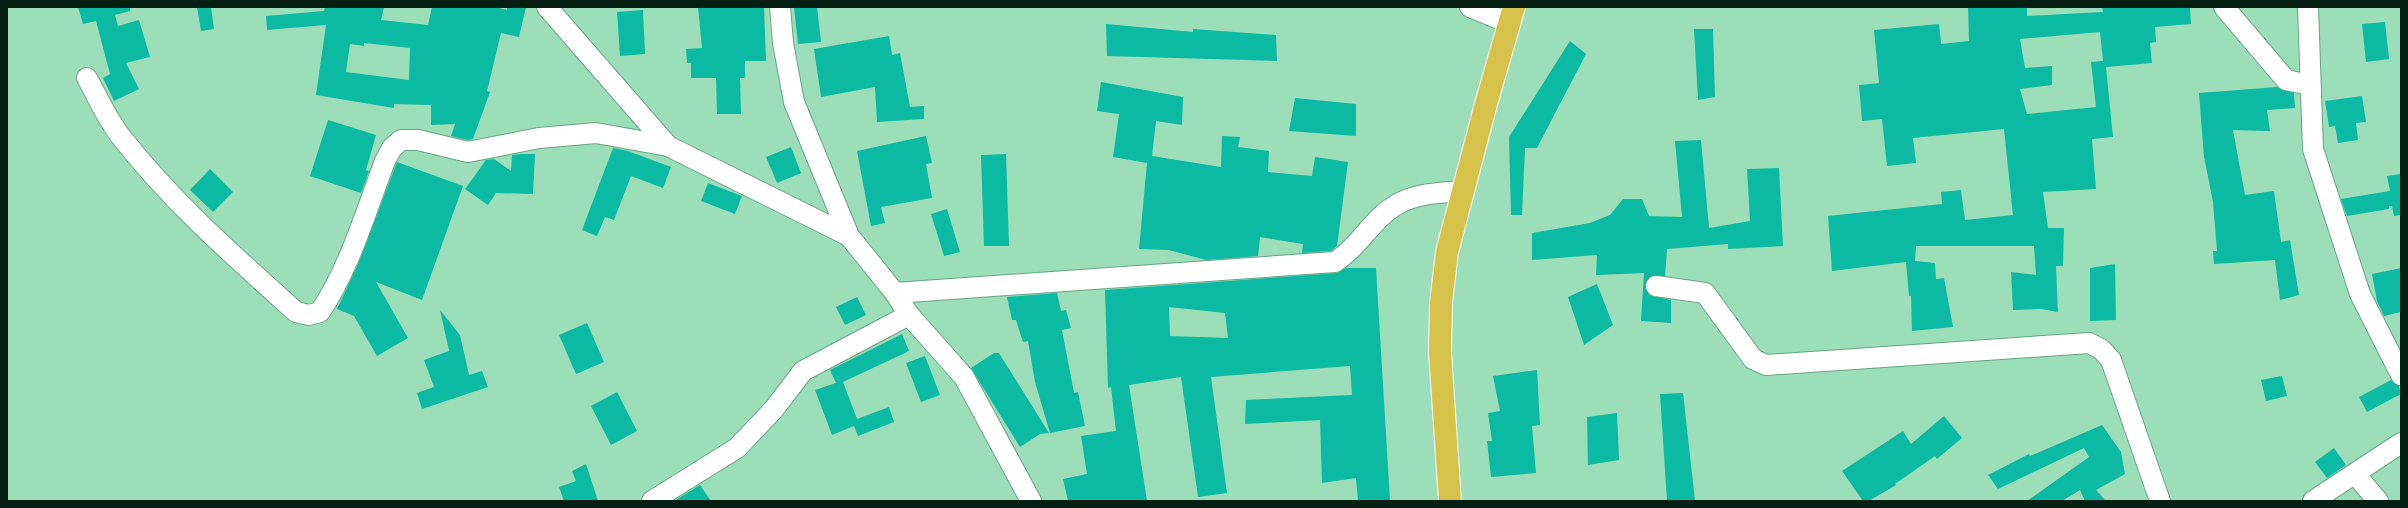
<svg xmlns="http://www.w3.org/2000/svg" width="2408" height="508" font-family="'Space Grotesk',sans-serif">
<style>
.building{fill:#0cb9a2;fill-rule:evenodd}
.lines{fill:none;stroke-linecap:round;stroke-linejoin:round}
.minor-casing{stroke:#67a684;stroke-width:22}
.highway-casing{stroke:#fff;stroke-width:24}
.minor{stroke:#fff;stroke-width:20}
.highway{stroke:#d6c24b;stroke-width:22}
</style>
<rect width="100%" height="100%" fill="#9ddeba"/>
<g class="building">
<polygon points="78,7 130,7 130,11 115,15 118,26 139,20 150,57 126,63 139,89 114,101 103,78 110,74 96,21 83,24"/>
<polygon points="197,7 211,7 214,29 201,31"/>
<path d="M325 7H384L381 20 428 25 432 7H495L507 10V7H526L519 37 501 33 487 91 490 92 473 139 468 140 451 136 455 124 431 125V105L394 104V108L316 95 326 25 267 30 266 16 324 11ZM364 43 410 48 409 80 346 72 350 44 364 46Z"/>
<polygon points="698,7 764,7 766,61 745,61 745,78 740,78 741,114 717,114 716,78 691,78 691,63 687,63 686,49 702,48"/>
<polygon points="794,7 817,7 821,42 798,44"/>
<path d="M1968 7H2027V16L2103 12 2102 7H2190L2191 24 2155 27 2156 42 2150 43 2152 63 2106 67 2113 137 2092 139 2096 189 2043 192 2048 228H2064L2063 266H2056L2058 312 2041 309 2013 310 2011 272 2036 275 2034 246H1916L1915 261 1935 263 1936 279 1944 278 1953 327 1912 331 1911 296H1909L1906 262 1832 271 1828 216 1942 204 1941 192 1961 190 1965 220 2013 215 2004 129 1913 138 1916 163 1887 166 1882 119 1862 121 1859 85 1879 83 1874 30 1939 24 1941 44 1969 41ZM2100 32 2103 61 2091 62 2096 107 2027 114 2020 89 2052 85V66L2025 68 2020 39Z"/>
<polygon points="643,10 645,54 620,56 617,12"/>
<polygon points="2385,22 2389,59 2366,62 2362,24"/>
<polygon points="1106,24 1193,32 1193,29 1276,35 1277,61 1107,56"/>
<polygon points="1694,29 1713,29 1715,97 1698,100"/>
<polygon points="889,36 892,55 900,53 910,107 924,106 924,119 877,122 875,87 821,97 814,49"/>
<polygon points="1570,41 1586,54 1537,148 1525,148 1522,215 1511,215 1509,137"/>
<polygon points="1101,82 1183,97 1182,125 1156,121 1152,156 1221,167 1222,136 1240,137 1238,147 1269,151 1268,172 1312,176 1315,157 1348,162 1337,246 1331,251 1302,253 1303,244 1260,237 1258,256 1206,260 1169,250 1139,249 1147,163 1113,157 1119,114 1097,111"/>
<polygon points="2277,87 2294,93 2295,108 2267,110 2270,131 2233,130 2245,195 2274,191 2281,242 2290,240 2299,295 2280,300 2275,260 2214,264 2213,251 2217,251 2213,202 2204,157 2199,93"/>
<polygon points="2362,96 2366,122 2356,123 2358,140 2338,143 2335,126 2329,127 2325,101"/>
<polygon points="1295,98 1356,104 1356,136 1289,131"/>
<polygon points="328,120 376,135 366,170 369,171 361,193 310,176"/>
<polygon points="926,136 932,163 926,164 932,198 881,207 885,223 871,226 857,151"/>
<polygon points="1701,140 1709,228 1750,221 1747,169 1779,168 1783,246 1728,249 1728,244 1667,249 1665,276 1651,276 1645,285 1649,295 1671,300 1671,323 1641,321 1644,273 1596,275 1597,255 1532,260 1532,233 1590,223 1610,215 1623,199 1642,199 1649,216 1682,217 1675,141"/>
<polygon points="791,147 801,173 777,183 766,157"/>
<polygon points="613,148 628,151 671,167 663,188 631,176 614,220 605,217 597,236 582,230"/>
<polygon points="519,154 535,154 533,194 496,193 488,205 465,189 486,160 494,159 511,171 512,155"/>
<polygon points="1006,154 1009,246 984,246 981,155"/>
<polygon points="397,162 463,186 422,300 376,282 408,338 377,356 354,316 337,309 359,262"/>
<polygon points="210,169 233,192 213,212 190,190"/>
<polygon points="2401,174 2401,215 2394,216 2392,206 2389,206 2389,209 2347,216 2341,199 2390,191 2387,176"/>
<polygon points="708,183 742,196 735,214 701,201"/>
<polygon points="947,209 960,252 944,256 931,214"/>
<polygon points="2115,264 2116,320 2090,321 2090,268"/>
<path d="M1346 268H1376L1390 501H1358L1356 478 1322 483 1320 420 1245 424 1246 400 1352 395 1350 366 1211 377 1227 493 1198 497 1181 377 1129 385 1147 501H1068L1063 479 1087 474 1081 436 1116 431 1111 387 1108 388 1105 290 1336 273ZM1169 307 1225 313 1228 338 1170 336Z"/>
<polygon points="2401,268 2401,312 2384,316 2377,301 2372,274"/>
<polygon points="1597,284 1613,325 1584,345 1568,297"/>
<polygon points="1057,293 1061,311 1066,310 1071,328 1062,330 1074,393 1078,392 1085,426 1050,433 1035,382 1028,341 1023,342 1016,320 1012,320 1007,297"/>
<polygon points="857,297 866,315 845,325 836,307"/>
<polygon points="440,310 460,335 469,375 482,371 488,387 422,409 417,393 434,387 424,360 449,351"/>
<polygon points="587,323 604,362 576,374 559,335"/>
<polygon points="902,334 909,351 843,382 857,419 889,407 894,422 858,436 854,426 832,435 815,390 836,383 830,370"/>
<polygon points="994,353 999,353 1049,433 1040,434 1020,447 971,368"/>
<polygon points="925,356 940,395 921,402 906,363"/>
<polygon points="1537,370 1540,425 1532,426 1536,473 1491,477 1487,441 1492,441 1488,413 1500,411 1493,376"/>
<polygon points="2282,376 2287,396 2266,401 2261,380"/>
<polygon points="2391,380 2399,386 2401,394 2367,412 2359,397"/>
<polygon points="617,392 637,431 611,445 591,406"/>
<polygon points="1683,393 1695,501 1667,501 1660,394"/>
<polygon points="1617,413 1619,460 1588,465 1587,417"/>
<polygon points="1944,416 1962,438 1937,459 1935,456 1895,484 1896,485 1869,501 1863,501 1842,471 1903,431 1911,444"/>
<polygon points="2102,425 2121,452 2125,474 2096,490 2106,501 2085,501 2080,490 2062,501 2027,501 2089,457 2084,448 1998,489 1988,475 2029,454 2030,456"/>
<polygon points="2334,448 2346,465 2327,478 2315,462"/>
<polygon points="586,464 598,501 564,501 559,487 576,481 572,471"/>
<polygon points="700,485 711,501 674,501"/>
</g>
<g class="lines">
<defs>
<g id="minor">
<polyline points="547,7 668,146"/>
<polyline points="780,7 783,43 794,102 849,236 895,293 909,315 964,377 1031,501"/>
<polyline points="1470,7 1509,23"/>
<polyline points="2224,7 2286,80 2310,85"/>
<polyline points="2308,7 2313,149 2360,294 2401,375"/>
<path d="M87 78C98 98 108 121 122 138 173 203 235 257 296 312L309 315 320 312C350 267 366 211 385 161L392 148 401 140H418L468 152 539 138 596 133 668 146 849 236"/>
<polyline points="1656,286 1705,293 1753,359 1766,365 2089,343 2101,349 2111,360 2160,501"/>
<path d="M895 293 1335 262C1359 247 1372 219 1396 205 1416 193 1440 193 1462 191"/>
<polyline points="2355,474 2378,501"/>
<polyline points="652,501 737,448 774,409 803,371 909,315"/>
<polyline points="2313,501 2401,443"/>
</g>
<polyline id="highway" points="1450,501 1440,352 1441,303 1447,252 1486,104 1514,7"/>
</defs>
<use href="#minor" class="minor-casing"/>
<use href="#highway" class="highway-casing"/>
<use href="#minor" class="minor"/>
<use href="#highway" class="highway"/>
</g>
<rect width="2408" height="508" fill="none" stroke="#051f12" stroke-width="16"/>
</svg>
